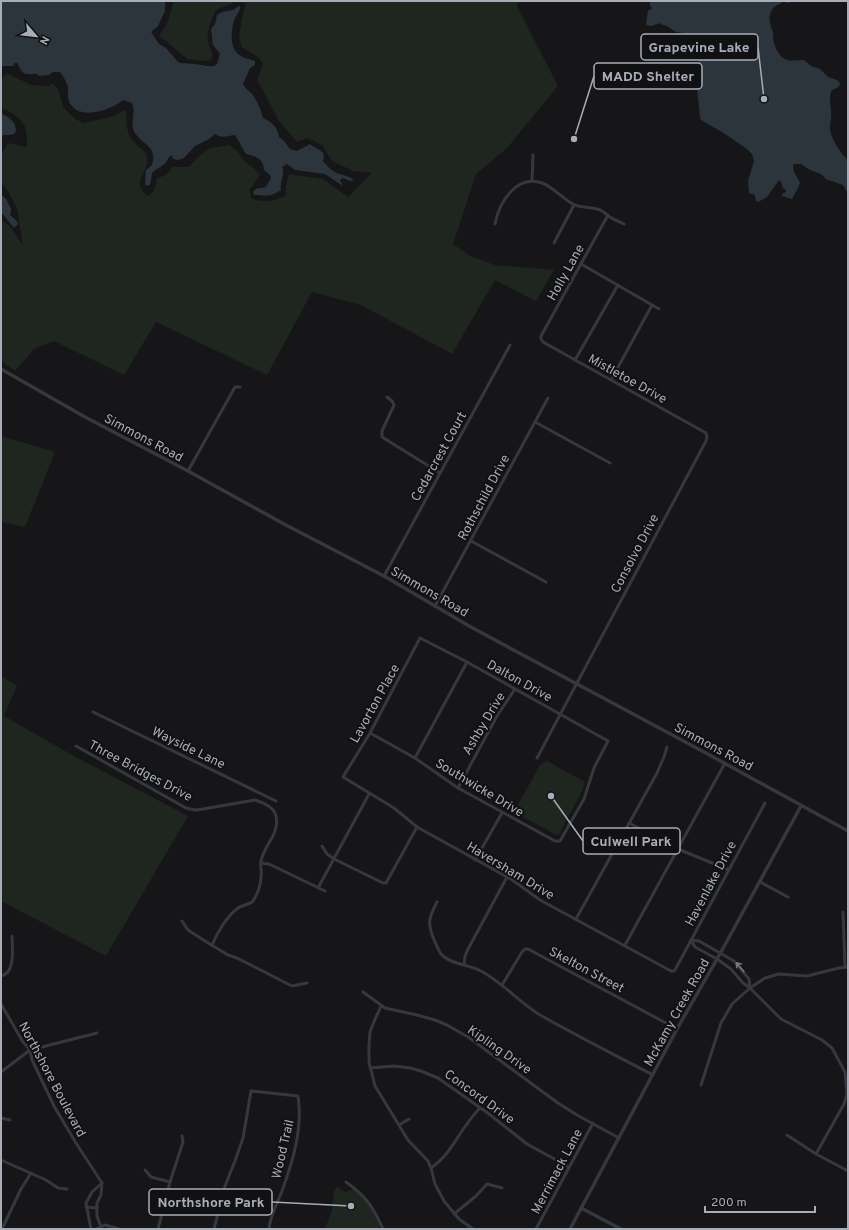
<svg xmlns="http://www.w3.org/2000/svg" width="849" height="1230" font-family="Overpass,sans-serif">
<style>
.green{fill:#1e261f}
.water{fill:#2c353c}
.lines{fill:none;stroke-linecap:round;stroke-linejoin:round}
.minor{stroke:#37383d;stroke-width:3}
.tertiary{stroke:#37383d;stroke-width:3.5}
.oneway{stroke:#757881}
.labels{text-anchor:middle;stroke-width:4;stroke-linejoin:round;paint-order:stroke}
.street-label{font-size:13px;fill:#a8adb8;stroke:#111113}
.leader{fill:none;stroke:#a8adb8;stroke-width:1.5}
.callout-dot{fill:#a8adb8;stroke:#111113;stroke-width:1.5}
.callout{fill:#111113;stroke:#a8adb8;stroke-width:1.5}
.callout-label{font-size:14px;text-anchor:middle;font-weight:bold;fill:#a8adb8}
</style>
<rect width="100%" height="100%" fill="#161618"/>
<g class="green">
<path d="M173 1H519L517 6 558 86 507 148 476 174 453 244 470 256 495 265 554 270 536 301 495 280 452 354 361 305 312 292 267 375 156 322 124 375 54 341 34 349 15 371 1 361V220L10 226 23 246 17 209 9 193 1 182V155L8 143 27 147C27 141 27 133 25 127 23 120 9 109 1 109V79L7 73 31 85 49 86 53 83 59 91 63 107 75 119 84 123 111 117 126 110C127 121 125 133 134 142 138 147 146 151 147 158 150 172 128 184 149 196L155 189 157 178C165 176 168 174 172 167H189L200 155 211 148 229 145 238 152 245 162 254 168 260 175 249 190 252 199C266 202 273 202 286 195V186L289 174 323 179 348 197 372 173 353 171 332 161 322 145 307 138 297 142 279 121 266 96 257 80 263 64 259 58 242 47 239 38 242 18 246 3 235 2 216 10C209 25 203 39 213 54L211 60 200 61 187 59 165 40 159 36 167 24 173 4Z"/>
<polygon points="1,436 55,452 25,527 1,522"/>
<polygon points="1,676 17,686 4,716 72,755 188,816 106,956 1,901"/>
<polygon points="547,761 585,782 581,793 558,836 514,812 540,765"/>
<path d="M338 1186 341 1190 346 1192 353 1189 355 1190C366 1201 374 1212 380 1227L377 1229H325L332 1210 334 1191Z"/>
</g>
<g class="water">
<path d="M1 1H165V11L158 26 151 32 159 44 166 48 178 62 181 63 195 64 207 66H214L217 64 220 54 213 45 211 29 215 24 217 15 222 12 233 10 239 6 240 7C240 12 237 14 235 18 231 28 229 46 238 54 242 58 249 59 255 61V65L250 68 243 84C246 90 248 89 252 94 257 101 261 109 263 118 271 121 278 128 279 137L284 141 290 149 297 151 310 144C315 149 319 148 324 154L323 162C327 164 329 169 333 171 339 175 347 175 353 179V180L350 181 343 178 341 179 340 180 343 186 325 174 295 170 287 164 282 167C286 177 279 181 281 190 268 198 269 195 254 195L253 193C255 187 260 189 266 187L271 178 270 175 264 170C264 159 256 156 246 154L235 135C226 136 224 139 215 134L209 139 195 146 184 158 178 160 173 159 172 155C167 157 168 162 163 165 160 168 155 169 152 173L151 181 149 186 145 185 146 170 152 165C158 145 141 145 134 131 130 122 136 112 132 103L123 100C113 109 83 120 72 106 67 101 68 95 68 88 68 84 63 76 60 72H53L49 75 39 76 37 74C23 74 24 76 17 63H15L13 66H1Z"/>
<path d="M650 1H792L789 3 783 2C778 5 773 6 771 12 768 18 770 23 772 30 774 33 773 32 773 36 773 43 777 53 783 58 788 62 798 60 804 60L811 66 820 69 828 77 837 80 840 83 839 87 832 90C828 97 831 104 831 112 832 117 830 122 830 127 829 135 841 155 848 160V193L843 185 832 181 827 180 821 174 810 170 801 164H794L793 166 794 172 800 183 797 190 792 199 782 196 783 193H785L786 190 783 188 781 182 779 180 767 197 758 202C752 197 759 195 749 193L748 181 754 161 752 154 747 149 722 132 701 120 700 117 697 87 691 77V75L698 65 699 59V54L687 36 683 33 676 32 667 26 660 24V23L651 26 646 25 648 10H651L652 7 650 6Z"/>
<path d="M1 113C9 117 16 122 16 131L14 134 8 135H3L1 136Z"/>
<path d="M1 195C8 200 6 198 9 205 9 206 11 208 11 209L10 215 17 221 18 224 14 228 1 212Z"/>
</g>
<g class="lines">
<g class="minor">
<polyline points="532,181 533,155"/>
<path d="M495 224C499 203 516 174 542 183 553 187 562 198 573 204 580 208 589 207 597 209 602 210 604 212 607 215 612 219 618 221 624 224"/>
<polyline points="554,243 574,205"/>
<polyline points="581,264 659,309"/>
<polyline points="575,360 618,285"/>
<polyline points="611,380 652,305"/>
<polyline points="387,397 392,401 394,405 382,431 382,437 440,473"/>
<polyline points="535,422 610,463"/>
<polyline points="188,471 235,387 240,387"/>
<polyline points="471,541 546,582"/>
<polyline points="384,576 510,345"/>
<polyline points="435,606 548,398"/>
<polyline points="93,712 276,801"/>
<polyline points="370,733 415,758 458,788 555,841 560,841 584,799 594,768 608,741 467,662 420,638 370,733 343,777 394,808 417,827 511,879 540,900 671,971 674,971 675,970 765,803"/>
<path d="M76 746 186 808 195 810 203 809 255 800C264 803 274 807 276 816 280 834 264 845 261 861 260 866 262 871 261 877 261 885 257 896 252 902 248 905 242 905 238 908 227 916 217 933 212 945"/>
<polyline points="415,758 467,662"/>
<polyline points="537,758 706,441 707,437 706,433 543,342 541,339 541,336 608,215"/>
<polyline points="458,788 497,716 515,689"/>
<polyline points="629,823 678,849 729,870"/>
<polyline points="322,846 327,854 334,859 383,883 386,883 417,827"/>
<polyline points="475,860 502,813"/>
<polyline points="261,863 269,864 325,891"/>
<polyline points="760,882 788,897"/>
<polyline points="318,888 369,794"/>
<path d="M437 902C428 919 427 924 435 942 437 946 439 952 442 955 450 964 470 965 481 971 503 983 519 1002 540 1015 577 1036 615 1055 653 1075"/>
<polyline points="843,912 845,967"/>
<polyline points="576,919 657,773 664,757 667,747"/>
<polyline points="182,921 188,930 205,941 228,955 237,958 292,986 307,983"/>
<polyline points="691,940 695,947 717,959 731,969 743,983 750,988 781,1019 822,1040 832,1048 845,1072 847,1094 844,1104 816,1154"/>
<polyline points="691,940 699,941 734,961 749,979 750,988"/>
<polyline points="625,945 725,763"/>
<polyline points="464,965 465,956 467,951 507,877"/>
<path d="M1 976C16 973 12 948 12 936"/>
<polyline points="502,985 522,952 525,949 528,949 677,1029"/>
<polyline points="363,992 385,1008 417,1015 435,1020 447,1025 468,1037 558,1103 577,1115 619,1138"/>
<polyline points="1,1004 23,1042 30,1050 32,1060 54,1106 76,1143 102,1183 101,1195 97,1203 97,1216 101,1227"/>
<polyline points="381,1006 373,1024 370,1032 369,1045 369,1062 375,1086 408,1140 428,1161 431,1168 435,1184 444,1201 459,1219 473,1229"/>
<polyline points="370,1068 394,1066 410,1068 421,1071 438,1078 489,1114 527,1144 569,1167"/>
<polyline points="1,1072 30,1050 97,1033"/>
<polyline points="701,1085 721,1023 732,1004 750,988 765,978 779,974 807,976 839,968 848,967"/>
<polyline points="1,1118 10,1120"/>
<polyline points="399,1125 409,1119"/>
<polyline points="787,1135 816,1154 848,1171"/>
<polyline points="1,1160 46,1180 58,1188 67,1189"/>
<path d="M431 1168C447 1157 453 1144 464 1128 469 1121 474 1114 480 1108"/>
<polyline points="145,1170 151,1177 170,1182"/>
<path d="M346 1182C366 1196 373 1207 383 1229"/>
<polyline points="86,1207 97,1208"/>
<polyline points="454,1214 476,1196 487,1184 502,1188"/>
<polyline points="2,1229 21,1189 31,1173"/>
<polyline points="91,1229 86,1203 92,1192 102,1183"/>
<polyline points="96,1229 105,1225 119,1229"/>
<polyline points="158,1229 170,1182 183,1142 182,1136"/>
<path d="M214 1229 225 1186 235 1161 243 1138 251 1091 298 1096C303 1128 293 1161 282 1191 277 1204 270 1216 269 1229"/>
<polyline points="536,1229 593,1123"/>
</g>
<g class="tertiary">
<polyline points="1,369 85,417 188,471 284,524 384,576 469,626 704,752 848,831"/>
<polyline points="581,1208 621,1229"/>
<polyline points="570,1229 677,1029 721,952 801,806"/>
</g>
</g>
<defs><path id="oneway-shaft" d="M-6 0H5M1.5-3L5.5 0L1.5 3" fill="none" stroke-width="1.6" stroke-linecap="round" stroke-linejoin="round"/></defs>
<use class="oneway" href="#oneway-shaft" transform="translate(740 967) rotate(-130)"/>
<g class="labels">
<g class="street-label">
<text transform="translate(565 272) rotate(-61)" y="5">Holly Lane</text>
<text transform="translate(628 378) rotate(29)" y="5">Mistletoe Drive</text>
<text transform="translate(144 437) rotate(28)" y="5">Simmons Road</text>
<text transform="translate(438 456) rotate(-61)" y="5">Cedarcrest Court</text>
<text transform="translate(483 497) rotate(-62)" y="5">Rothschild Drive</text>
<text transform="translate(634 553) rotate(-62)" y="5">Consolvo Drive</text>
<text transform="translate(430 591) rotate(30)" y="5">Simmons Road</text>
<text transform="translate(520 680) rotate(29)" y="5">Dalton Drive</text>
<text transform="translate(374 703) rotate(-61)" y="5">Lavorton Place</text>
<text transform="translate(483 723) rotate(-59)" y="5">Ashby Drive</text>
<text transform="translate(714 746) rotate(28)" y="5">Simmons Road</text>
<text transform="translate(189 747) rotate(26)" y="5">Wayside Lane</text>
<text transform="translate(141 770) rotate(28)" y="5">Three Bridges Drive</text>
<text transform="translate(480 787) rotate(31)" y="5">Southwicke Drive</text>
<text transform="translate(511 870) rotate(31)" y="5">Haversham Drive</text>
<text transform="translate(710 883) rotate(-62)" y="5">Havenlake Drive</text>
<text transform="translate(587 969) rotate(28)" y="5">Skelton Street</text>
<text transform="translate(676 1012) rotate(-61)" y="5">McKamy Creek Road</text>
<text transform="translate(500 1049) rotate(35)" y="5">Kipling Drive</text>
<text transform="translate(53 1079) rotate(62)" y="5">Northshore Boulevard</text>
<text transform="translate(480 1096) rotate(36)" y="5">Concord Drive</text>
<text transform="translate(282 1149) rotate(-77)" y="5">Wood Trail</text>
<text transform="translate(556 1171) rotate(-62)" y="5">Merrimack Lane</text>
</g>
</g>
<path class="leader" d="M764 99L758 47M574 139L594 76M551 796L583 841M351 1206L272 1202"/>
<g class="callout-dot">
<circle cx="764" cy="99" r="4"/>
<circle cx="574" cy="139" r="4"/>
<circle cx="551" cy="796" r="4"/>
<circle cx="351" cy="1206" r="4"/>
</g>
<g class="callout">
<rect x="641" y="34" width="117" height="26" rx="4"/>
<rect x="594" y="63" width="108" height="26" rx="4"/>
<rect x="583" y="828" width="97" height="26" rx="4"/>
<rect x="149" y="1189" width="123" height="26" rx="4"/>
</g>
<g class="callout-label">
<text x="699" y="52">Grapevine Lake</text>
<text x="648" y="81">MADD Shelter</text>
<text x="631" y="846">Culwell Park</text>
<text x="211" y="1207">Northshore Park</text>
</g>
<rect width="849" height="1230" fill="none" stroke="#a8adb8" stroke-width="4"/>
<g transform="translate(36 36) rotate(118)" stroke="#111113" stroke-width="3" paint-order="stroke">
<path d="M0-3L7 15L0 10L-7 15Z" fill="#a8adb8"/>
<text y="-6" font-size="11" font-weight="bold" text-anchor="middle" fill="#a8adb8">N</text>
</g>
<path d="M705 1206v6h110v-6" fill="none" stroke="#a8adb8" stroke-width="2"/>
<text x="711" y="1206" font-size="12" fill="#a8adb8" stroke="#111113" stroke-width="3" paint-order="stroke">200 m</text>
</svg>
